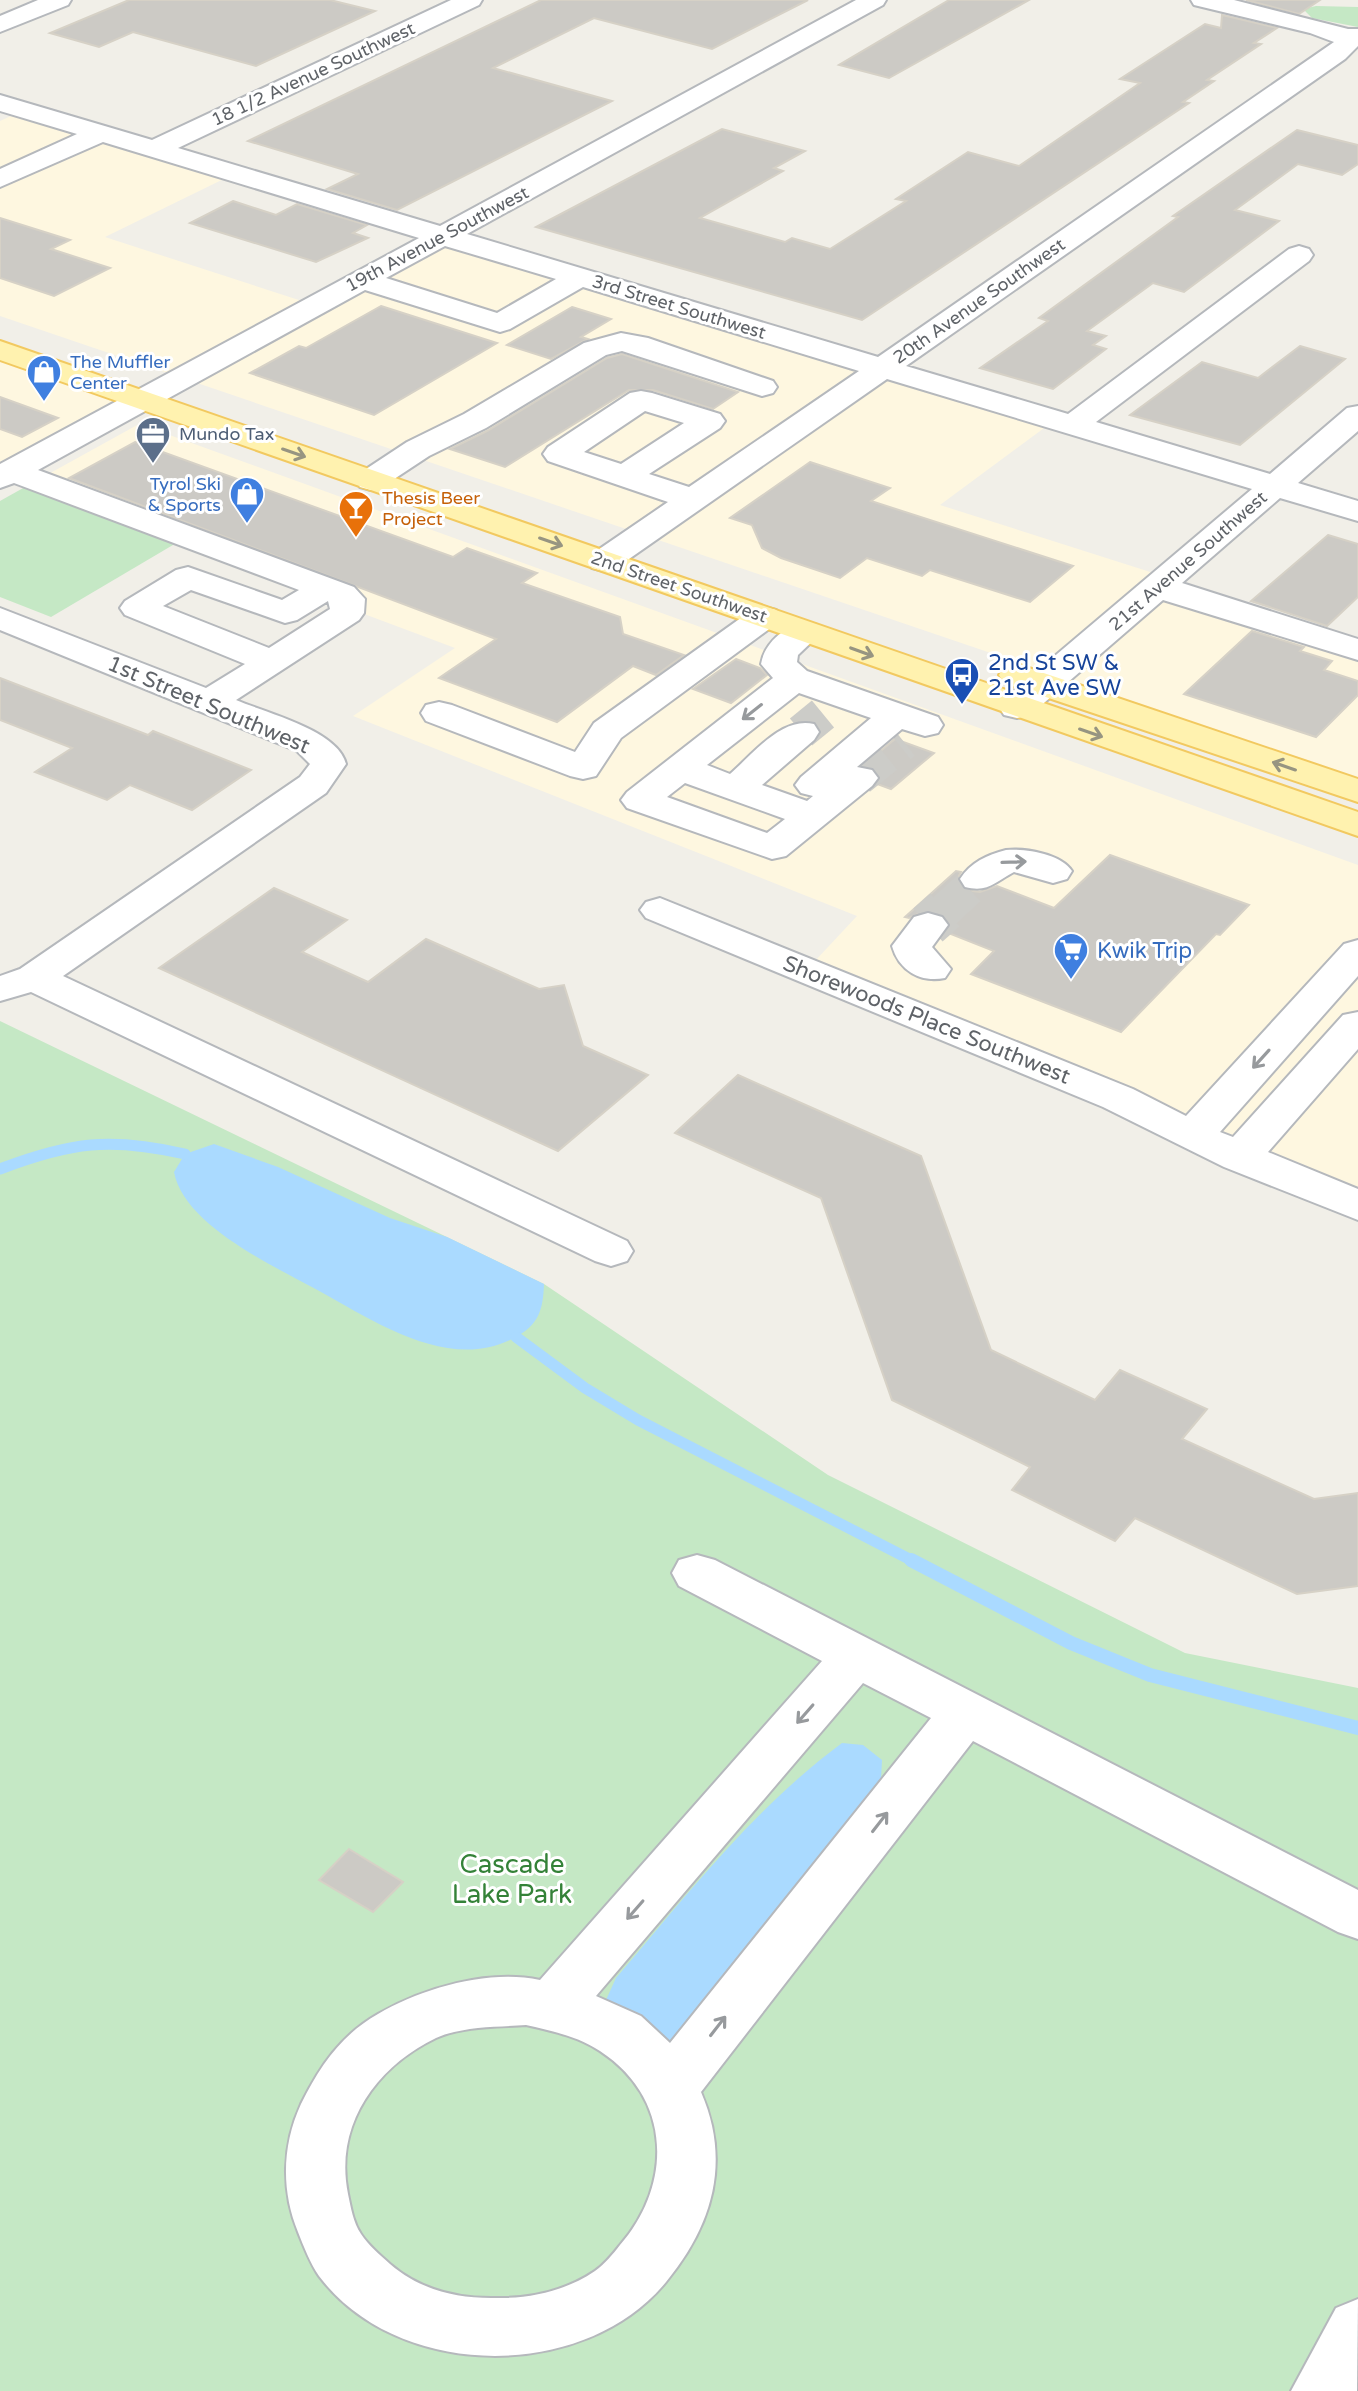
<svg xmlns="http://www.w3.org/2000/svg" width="1358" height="2391" font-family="'Varela Round',sans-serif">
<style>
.commercial{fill:#fef7e0}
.green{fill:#c5e8c5}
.water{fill:#aadaff}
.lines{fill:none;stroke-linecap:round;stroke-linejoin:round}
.stream-far1{stroke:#aadaff;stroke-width:11}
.stream{stroke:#aadaff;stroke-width:14}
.building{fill:#cccac5;stroke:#d6d1c6;stroke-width:2}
.minor-tunnel-far1{stroke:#ccccc8;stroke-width:35;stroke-dasharray:35 17;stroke-linecap:butt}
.minor-tunnel{stroke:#ccccc8;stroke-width:44;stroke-dasharray:44 22;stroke-linecap:butt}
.minor-casing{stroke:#b5b8bc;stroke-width:4}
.major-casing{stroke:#f2c960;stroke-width:4}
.minor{fill:#fff;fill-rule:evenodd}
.major{fill:#fff2af;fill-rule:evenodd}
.oneway{stroke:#979581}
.oneway2{stroke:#979a9d}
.labels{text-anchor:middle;stroke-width:6;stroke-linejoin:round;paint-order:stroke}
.far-street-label{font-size:18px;fill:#5f6368;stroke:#fff}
.far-shop-label{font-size:18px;fill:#366cbe;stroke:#fff;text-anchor:start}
.far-service-label{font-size:18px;fill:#4e5e75;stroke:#fff;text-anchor:start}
.far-food-label{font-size:18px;fill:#c56008;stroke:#fff;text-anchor:start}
.transit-label{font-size:22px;fill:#164399;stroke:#fff;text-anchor:start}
.street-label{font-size:22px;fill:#5f6368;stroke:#fff}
.shop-label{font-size:22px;fill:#366cbe;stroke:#fff;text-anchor:start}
.near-park-label{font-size:26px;fill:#348238;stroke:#fff}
</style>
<rect width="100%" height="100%" fill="#f1efe8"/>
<g class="commercial">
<polygon points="24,110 236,173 105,237 305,302 433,232 1055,420 940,505 1358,638 1358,778 0,316 0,121"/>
<polygon points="0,357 127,400 0,470"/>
<polygon points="139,424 1358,865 1358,1193 814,962 857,916 353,716 455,648 25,487"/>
</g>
<g class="green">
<polygon points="1316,6 1358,7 1358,27 1312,18 1303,9"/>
<polygon points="25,487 178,542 51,617 0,597 0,501"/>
<polygon points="0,1021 544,1284 828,1475 1185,1653 1358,1688 1358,2391 0,2391"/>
</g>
<g class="water">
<path d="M214 1144 278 1167 390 1218 447 1237 544 1284C543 1310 539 1325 514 1338 450 1372 377 1323 321 1292 276 1267 184 1226 174 1172L185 1154Z"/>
<path d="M842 1743 863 1745 882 1760 881 1779 821 1872 678 2051 608 2015 606 2000 616 1978C687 1895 754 1808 842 1743Z"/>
</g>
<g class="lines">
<g class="stream-far1">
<path d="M0 1169C71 1142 110 1137 185 1154"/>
<polyline points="516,1337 585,1388 638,1420 915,1562"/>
</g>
<polyline class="stream" points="911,1560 1071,1643 1150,1675 1358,1728"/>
</g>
<g class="building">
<polygon points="129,0 330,0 375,11 256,66 133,32 99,47 50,33"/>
<polygon points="541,0 808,0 712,49 594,18 493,68 612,101 397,210 327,189 358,174 248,141"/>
<polygon points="949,0 1029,0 889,78 839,65"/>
<polygon points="1246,0 1320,0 1299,14"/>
<polygon points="1222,15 1277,28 1254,43 1261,44 1207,80 1214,81 1183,102 1189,103 862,320 536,227 722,129 805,151 774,168 783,171 700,218 785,242 792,238 830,249 906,201 896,199 968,152 1019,166 1140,83 1120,79 1205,24 1221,28"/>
<polygon points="1297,130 1358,145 1358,164 1342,175 1298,164 1235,210 1279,221 1184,292 1153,283 1087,331 1106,336 1093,345 1106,349 1053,389 980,368 1048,321 1039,318 1178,217 1173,216"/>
<polygon points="233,201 276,215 297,204 367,225 353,233 368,238 316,262 190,223"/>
<polygon points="0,218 70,240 51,249 110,268 54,296 0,278"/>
<polygon points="381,306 497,343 374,415 250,373 299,346 306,348"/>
<polygon points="572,307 611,319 581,337 588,339 551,359 507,345"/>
<polygon points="1300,346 1345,359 1240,445 1130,415 1202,362 1258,378"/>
<polygon points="622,354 738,392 713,409 653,390 629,390 505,467 450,449 487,431 607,358"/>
<polygon points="0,397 58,418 22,437 0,429"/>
<polygon points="135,442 453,557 467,548 537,573 522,583 620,617 623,634 684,655 656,675 633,666 557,722 439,678 496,639 69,478"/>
<polygon points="810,462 890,488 871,501 1073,566 1030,602 930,570 922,576 867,558 840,578 781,558 762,548 752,525 730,518"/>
<polygon points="1328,535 1358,544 1358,597 1327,626 1251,601"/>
<polygon points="1252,631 1304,647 1300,651 1332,661 1324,670 1358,681 1358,695 1316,737 1184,694"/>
<polygon points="736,659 760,668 767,675 731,703 693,689"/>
<polygon points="0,678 148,735 153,731 251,770 192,810 130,785 107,800 35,772 72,748 0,720"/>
<polygon points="895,739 934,753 891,789 877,784 880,776 874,768 864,765"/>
<polygon points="1110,855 1249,905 1220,935 1216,934 1121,1032 971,974 994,951 946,932 951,925 943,914 927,910 909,918 905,917 956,871 961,872 957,879 964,890 980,892 997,886 1054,908"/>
<polygon points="274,888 347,920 302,952 368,982 426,939 539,989 564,985 583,1046 648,1075 558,1151 159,968"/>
<polygon points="738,1075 921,1156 991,1350 1095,1400 1120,1370 1207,1409 1182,1439 1314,1499 1358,1493 1358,1586 1297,1594 1135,1518 1115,1541 1012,1490 1030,1467 892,1400 821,1198 675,1133"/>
<polygon points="349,1849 403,1882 373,1912 319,1880"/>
</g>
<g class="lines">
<g class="minor-tunnel-far1">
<polyline points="801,732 823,714"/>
<polyline points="859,778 904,742"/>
<polyline points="943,912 979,879"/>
</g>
<polyline class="minor-tunnel" points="928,925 945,910"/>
<defs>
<g id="minor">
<polygon points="38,0 71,0 68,5 0,32 0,16"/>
<path d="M451 0H482L479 5 178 148 440 226 856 0H886L883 5 467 234 878 357 1334 42 1310 33 1194 5 1191 0H1234L1348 29H1358V46L1345 59 906 366 1068 414 1289 249 1299 246 1309 249 1313 255 1309 261 1096 422 1270 474 1347 408 1358 406V431L1298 483 1358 501V521L1280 498 1182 583 1358 639V660L1163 600 1030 715 1017 718 1004 715 999 707 1004 699 1252 489 887 379 616 568 604 571 592 568 587 561 592 554 668 502 548 461 543 454 548 447 630 393 641 391 652 393 720 414 725 421 720 428 649 474 689 487 859 371 583 287 510 329 500 332 365 290 38 470 354 587 365 599 364 613 359 620 236 700C266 713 338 730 346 764L326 793 63 976 627 1241 633 1251 627 1261 611 1266 595 1261 31 992 0 1001V976L20 969 300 777 310 764 297 751 0 630V608L206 688 245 664 125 615 120 608 125 601 176 570 188 567 282 600 299 590 14 483 0 488V464L419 238 103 142 0 187V169L77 134 0 111V95L152 140ZM445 246 556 279 497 313 386 278ZM645 411 684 423 621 464 584 452ZM191 590 285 623 297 620 328 601 330 609 269 648 163 606Z"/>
<polygon points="621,333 648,338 773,381 777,387 773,393 762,396 622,351 606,355 486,428 429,456 382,487 371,490 360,487 355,480 360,473 407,442 464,414 584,343"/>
<polygon points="764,607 776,610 781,617 776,624 621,738 596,776 583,779 570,776 426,721 421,713 426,705 439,702 452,705 575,752 594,723 752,610"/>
<path d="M805 622 817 625 822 632 798 655 797 662 807 671 938 717 943 725 938 733 925 736 902 729 857 767 872 770 878 778 872 786 786 856 772 859 627 808 621 800 627 792 773 678 761 664C765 642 784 627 805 622ZM799 693 871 718 801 777 795 785 801 793 813 796 807 801 762 785 814 740 819 732 814 724C782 716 753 754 730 774L707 765ZM685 783 785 819 767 833 667 797Z"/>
<path d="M1006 850C1026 848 1061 854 1072 871L1067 879 1053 883 1014 872C995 882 988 893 965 887L960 879C971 862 987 855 1006 850Z"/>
<polygon points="660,898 1133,1089 1186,1116 1344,944 1358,940 1358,976 1220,1132 1233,1137 1343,1015 1358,1012 1358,1049 1268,1152 1358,1189 1358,1220 1224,1167 1103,1107 646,918 640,910 646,902"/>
<path d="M928 913 942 917 948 925 932 947 951 969 945 978C921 983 899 971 892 946L914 917Z"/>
<path d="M697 1555 715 1560 1358 1890V1939L1338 1932 973 1741 701 2092C731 2161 713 2225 666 2282 584 2382 398 2381 319 2276 310 2263 304 2247 298 2232 281 2191 282 2145 301 2104 320 2066 341 2035 378 2014 423 1988 488 1969 540 1980L822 1661 679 1586 672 1573 679 1560ZM863 1683 931 1718 670 2043 641 2016 596 1996ZM526 2025C552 2031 577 2036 600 2051 672 2098 673 2184 620 2245 613 2254 605 2264 595 2271 564 2292 528 2299 491 2298 454 2298 419 2289 390 2264 380 2255 368 2245 361 2234 353 2222 351 2208 348 2194 334 2125 376 2067 436 2038 463 2026 497 2027 526 2025Z"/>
<polygon points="1358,2299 1357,2391 1291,2391 1336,2308"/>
</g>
<g id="major">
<polygon points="0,341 1358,812 1358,836 0,360"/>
<polygon points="1017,664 1358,779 1358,802 1004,683 999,675 1004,667"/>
</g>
</defs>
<use href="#minor" class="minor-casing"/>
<use href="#major" class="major-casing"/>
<use href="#minor" class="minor"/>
<use href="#major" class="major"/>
</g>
<defs><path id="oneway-shaft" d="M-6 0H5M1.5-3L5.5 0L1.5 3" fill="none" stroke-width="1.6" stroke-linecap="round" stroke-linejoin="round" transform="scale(2)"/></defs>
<g class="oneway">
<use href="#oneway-shaft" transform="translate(294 453) rotate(19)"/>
<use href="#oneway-shaft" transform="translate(551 542) rotate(19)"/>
<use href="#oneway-shaft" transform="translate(862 652) rotate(20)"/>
<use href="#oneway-shaft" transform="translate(1091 733) rotate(19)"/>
<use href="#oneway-shaft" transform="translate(1284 766) rotate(-161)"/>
</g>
<g class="oneway2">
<use href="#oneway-shaft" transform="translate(752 712) rotate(142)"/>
<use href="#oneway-shaft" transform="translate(1014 862) rotate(-2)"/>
<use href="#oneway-shaft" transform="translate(1261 1059) rotate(132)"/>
<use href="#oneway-shaft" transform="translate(805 1714) rotate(131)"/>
<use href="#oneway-shaft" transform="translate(880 1822) rotate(-52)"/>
<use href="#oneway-shaft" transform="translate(635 1910) rotate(131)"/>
<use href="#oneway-shaft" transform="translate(718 2026) rotate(-52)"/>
</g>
<defs>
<symbol id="shop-pin" viewBox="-11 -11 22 30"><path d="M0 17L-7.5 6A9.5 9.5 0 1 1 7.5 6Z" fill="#3f7fe0" stroke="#fff"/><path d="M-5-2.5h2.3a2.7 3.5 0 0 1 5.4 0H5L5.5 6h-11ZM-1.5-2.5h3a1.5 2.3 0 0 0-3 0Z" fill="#fff"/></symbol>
<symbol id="office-pin" viewBox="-11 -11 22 30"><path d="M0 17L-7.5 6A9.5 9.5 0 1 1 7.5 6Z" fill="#5c6f8a" stroke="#fff"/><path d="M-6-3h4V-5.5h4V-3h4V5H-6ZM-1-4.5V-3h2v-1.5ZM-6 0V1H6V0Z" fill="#fff"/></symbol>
<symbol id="bar-pin" viewBox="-11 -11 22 30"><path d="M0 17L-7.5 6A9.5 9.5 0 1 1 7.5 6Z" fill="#e8710a" stroke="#fff"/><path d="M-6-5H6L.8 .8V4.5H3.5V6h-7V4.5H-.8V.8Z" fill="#fff"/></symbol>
<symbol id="bus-pin" viewBox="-11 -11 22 30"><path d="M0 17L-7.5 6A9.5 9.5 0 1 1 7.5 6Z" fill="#1a4fb4" stroke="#fff"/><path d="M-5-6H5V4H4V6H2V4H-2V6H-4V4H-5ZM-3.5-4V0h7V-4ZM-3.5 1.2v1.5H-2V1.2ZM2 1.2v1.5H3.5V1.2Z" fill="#fff"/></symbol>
<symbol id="supermarket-pin" viewBox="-11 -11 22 30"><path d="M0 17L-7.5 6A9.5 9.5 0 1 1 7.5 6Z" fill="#3f7fe0" stroke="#fff"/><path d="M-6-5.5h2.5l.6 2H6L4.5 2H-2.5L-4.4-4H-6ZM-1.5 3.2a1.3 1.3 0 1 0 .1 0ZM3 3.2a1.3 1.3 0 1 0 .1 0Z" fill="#fff"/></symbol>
</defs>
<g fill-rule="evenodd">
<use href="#shop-pin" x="24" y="352" width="40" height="54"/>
<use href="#office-pin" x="133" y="414" width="40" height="54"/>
<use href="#shop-pin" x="227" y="474" width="40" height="54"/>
<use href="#bar-pin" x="336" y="488" width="40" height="54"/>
<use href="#bus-pin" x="942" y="655" width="40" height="54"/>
<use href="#supermarket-pin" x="1051" y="930" width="40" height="54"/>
</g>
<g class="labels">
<g class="far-street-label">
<text transform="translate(313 74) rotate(-25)" y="6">18 1/2 Avenue Southwest</text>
<text transform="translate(437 239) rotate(-28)" y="6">19th Avenue Southwest</text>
<text transform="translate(979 301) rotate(-35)" y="6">20th Avenue Southwest</text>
<text transform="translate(679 307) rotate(17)" y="6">3rd Street Southwest</text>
<text transform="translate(1188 561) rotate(-41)" y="6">21st Avenue Southwest</text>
<text transform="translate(679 587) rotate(19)" y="6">2nd Street Southwest</text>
</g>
<g class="far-shop-label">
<text x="70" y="368">The Muffler<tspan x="70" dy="21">Center</tspan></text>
<text x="221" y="490" text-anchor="end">Tyrol Ski<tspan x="221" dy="21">&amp; Sports</tspan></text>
</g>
<g class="far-service-label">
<text x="179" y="440">Mundo Tax</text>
</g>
<g class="far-food-label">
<text x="382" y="504">Thesis Beer<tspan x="382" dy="21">Project</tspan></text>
</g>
<g class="transit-label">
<text x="988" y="670">2nd St SW &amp;<tspan x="988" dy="25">21st Ave SW</tspan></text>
</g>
<g class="street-label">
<text transform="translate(209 704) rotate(23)" y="8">1st Street Southwest</text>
<text transform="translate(927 1019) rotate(22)" y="8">Shorewoods Place Southwest</text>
</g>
<g class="shop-label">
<text x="1097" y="958">Kwik Trip</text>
</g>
<g class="near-park-label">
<text x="512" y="1873">Cascade<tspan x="512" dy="30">Lake Park</tspan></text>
</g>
</g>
</svg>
